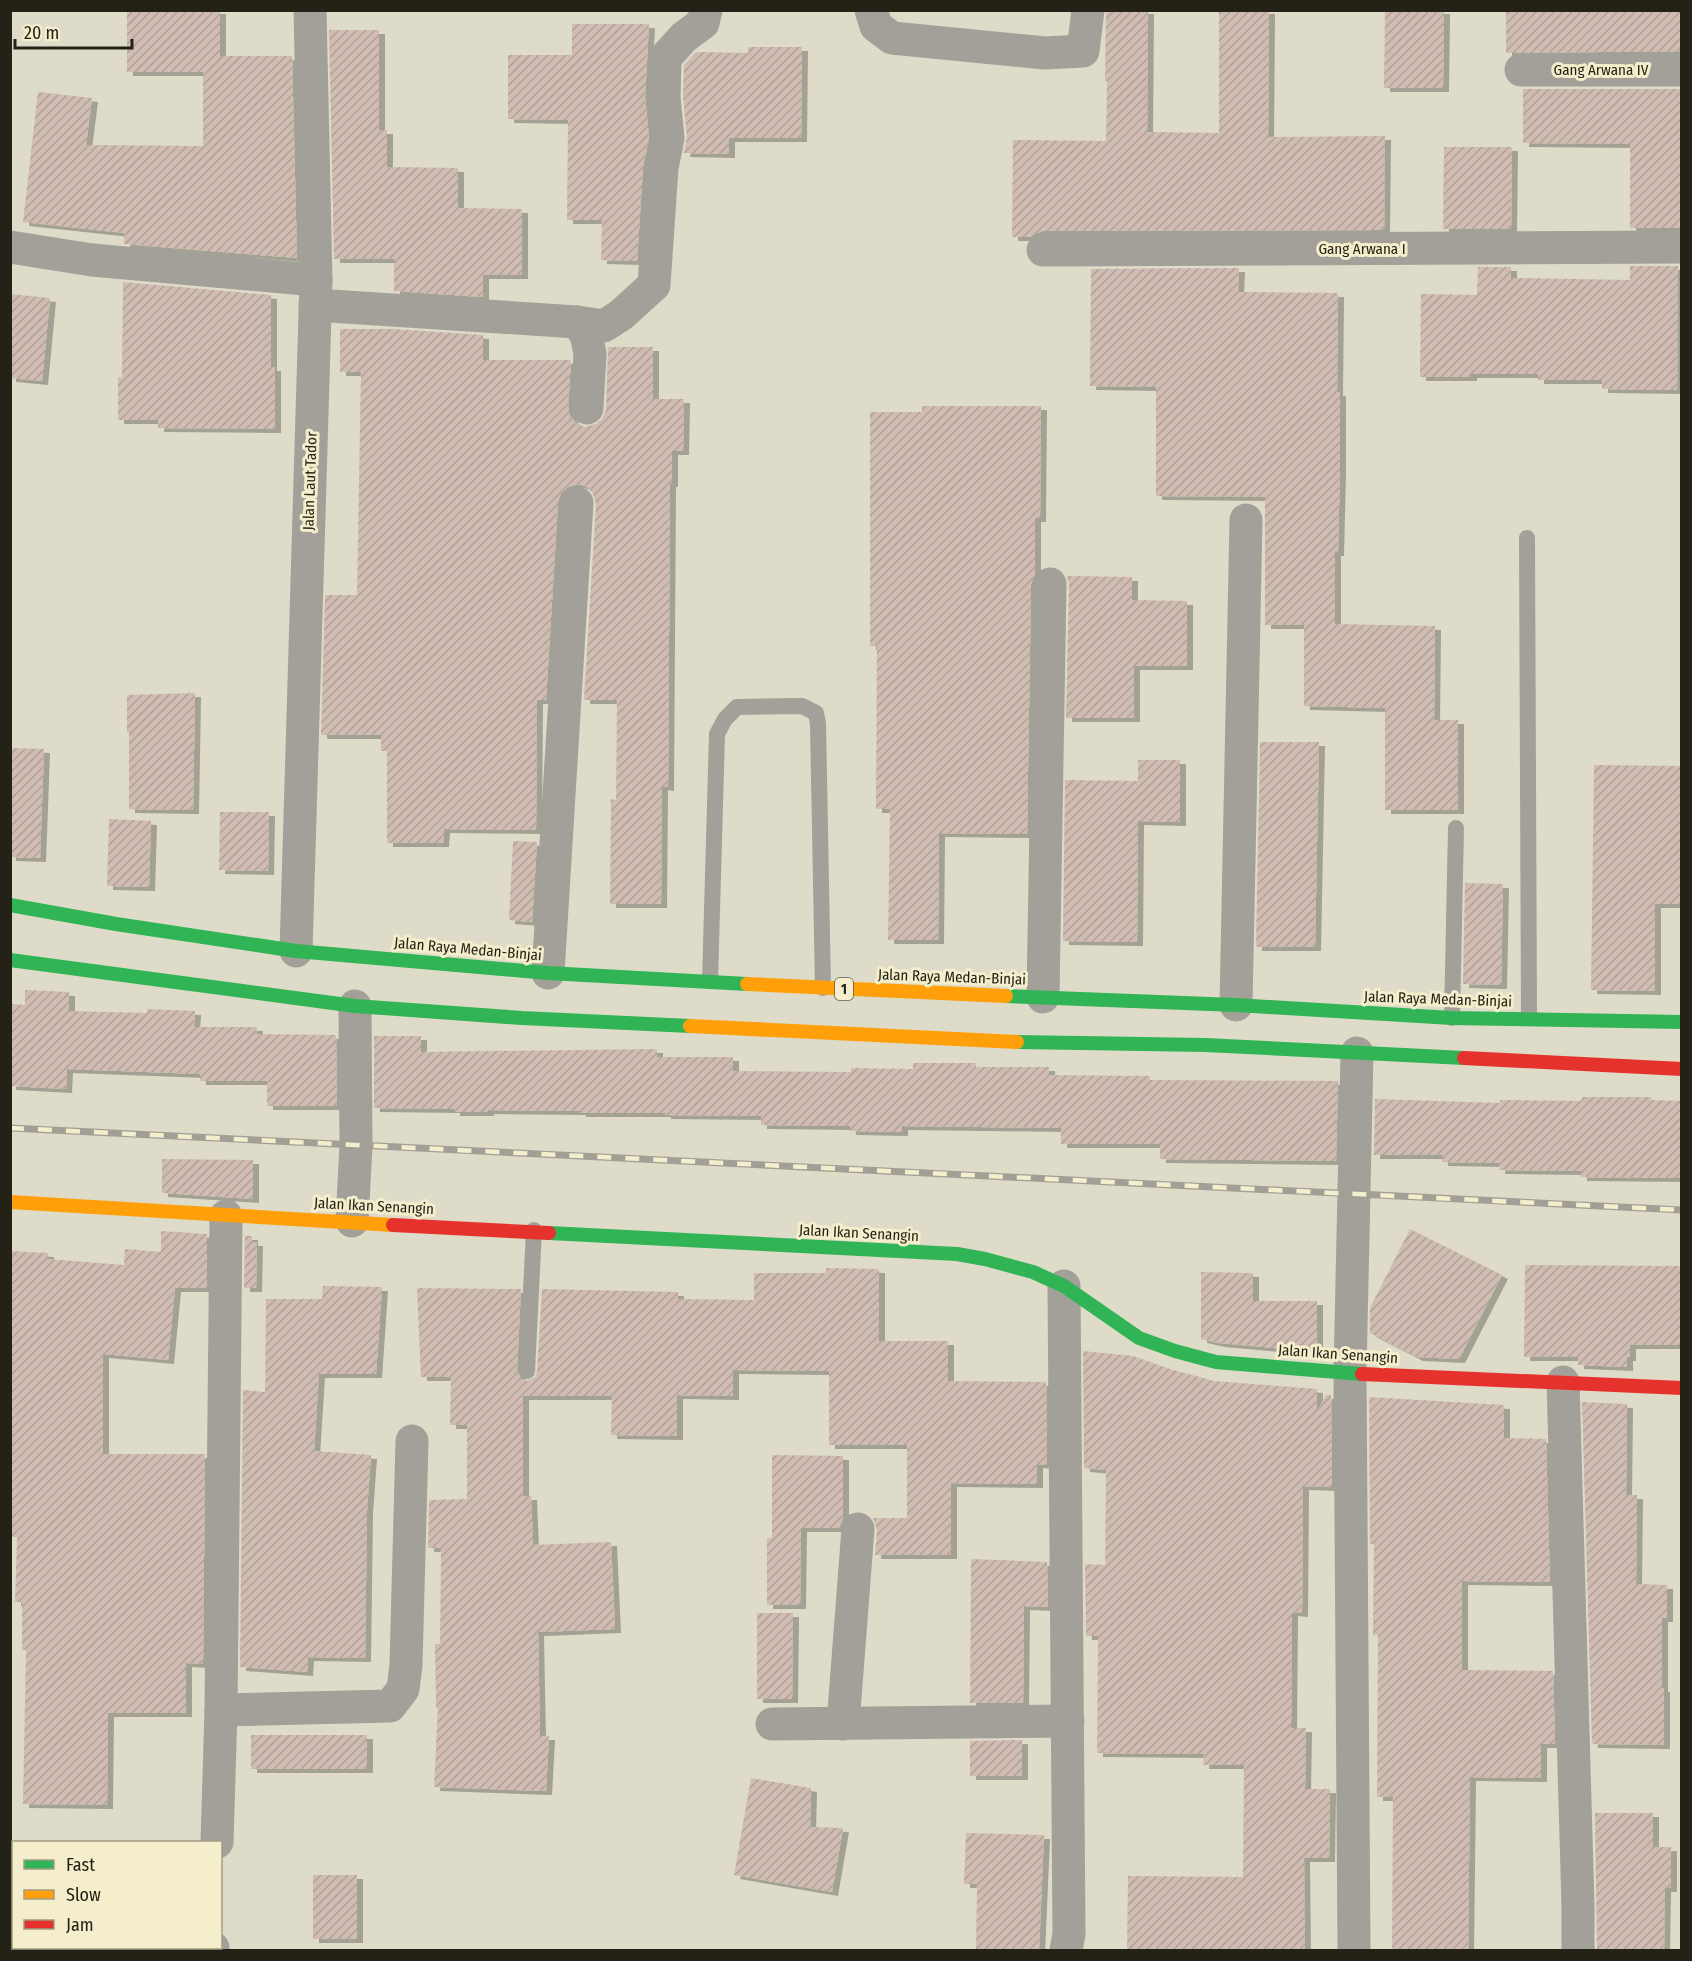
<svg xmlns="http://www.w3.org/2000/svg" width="1692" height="1961" font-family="'Fira Sans Condensed',sans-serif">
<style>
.building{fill:url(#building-hatch);filter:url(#shadow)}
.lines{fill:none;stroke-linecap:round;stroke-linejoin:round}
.lane{stroke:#a2a098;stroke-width:16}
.street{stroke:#a2a098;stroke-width:33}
.fast{stroke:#30b455;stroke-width:14}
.slow{stroke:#ff9f0a;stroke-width:14}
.jam{stroke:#e5322d;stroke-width:14}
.rail-casing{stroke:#a2a096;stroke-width:7}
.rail{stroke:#f4eecc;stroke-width:4.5;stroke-dasharray:14;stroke-linecap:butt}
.labels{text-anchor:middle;stroke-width:6;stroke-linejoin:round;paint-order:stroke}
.shield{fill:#f4eecc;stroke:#625f4d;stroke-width:1.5}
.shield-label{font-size:14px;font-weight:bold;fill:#242216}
.street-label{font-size:15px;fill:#242216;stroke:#f4eecc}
</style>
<defs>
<pattern id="building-hatch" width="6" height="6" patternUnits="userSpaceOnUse" patternTransform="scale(1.5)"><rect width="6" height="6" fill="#d0bcb3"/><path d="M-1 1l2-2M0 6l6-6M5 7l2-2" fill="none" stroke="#b2a199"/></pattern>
<filter id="shadow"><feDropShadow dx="6" dy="4" stdDeviation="0" flood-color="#0004"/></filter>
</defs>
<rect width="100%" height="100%" fill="#dedbc8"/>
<g class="building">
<polygon points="127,10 220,10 220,56 292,56 297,258 124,244 124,233 23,222 38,92 92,98 86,145 203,146 203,72 127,72"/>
<polygon points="1106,10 1148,10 1147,132 1219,133 1219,10 1269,10 1268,137 1385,136 1384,230 1043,231 1034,234 1030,237 1012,237 1013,140 1106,141 1107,81 1105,81"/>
<polygon points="1385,10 1444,10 1443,88 1384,88"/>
<polygon points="1506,10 1682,10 1682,51 1506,53"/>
<polygon points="572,24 649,24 645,97 649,137 643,167 637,261 601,260 602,220 567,220 568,120 508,119 508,55 572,55"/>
<polygon points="329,30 379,30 379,130 387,130 387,167 458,168 458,208 522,209 522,275 483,275 483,297 394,291 394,259 334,259"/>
<polygon points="748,47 802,47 801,138 729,138 729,154 684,153 687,137 683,96 684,65 696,52 748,53"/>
<polygon points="1523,89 1682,89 1682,228 1630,228 1630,144 1523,143"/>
<polygon points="1444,147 1512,147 1511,229 1443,229"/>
<polygon points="1630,266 1678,266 1677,390 1602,389 1602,380 1538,380 1538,374 1471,374 1471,377 1420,377 1421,294 1477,295 1478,267 1511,267 1511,278 1630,280"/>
<polygon points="1239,268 1238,292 1338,293 1337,392 1340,392 1340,469 1338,552 1335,552 1335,624 1435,626 1434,720 1458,720 1458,810 1385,810 1385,708 1304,706 1304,625 1265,625 1265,497 1156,496 1156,387 1090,386 1091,269"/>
<polygon points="123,282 271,295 271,367 275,367 275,429 158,428 158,420 118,420 118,377 122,378"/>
<polygon points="10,294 50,298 42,381 10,378"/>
<polygon points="340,329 394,329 483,335 483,360 571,360 568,407 570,416 576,423 585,427 596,424 602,419 606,410 608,347 653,347 653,399 684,399 683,451 672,451 672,483 670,483 668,787 662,786 661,904 610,904 611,799 616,800 617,700 584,700 596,504 593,494 587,487 578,484 568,487 561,493 558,502 546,700 537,700 536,830 444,829 443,843 387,843 387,751 381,751 381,735 321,735 325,595 357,595 361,372 340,372"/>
<polygon points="922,406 1041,406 1040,518 1035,518 1035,574 1031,584 1027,834 939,833 938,940 888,940 890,809 876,809 877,646 870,646 870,412 922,412"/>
<polygon points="1067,576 1132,577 1132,600 1187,601 1187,666 1134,666 1134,718 1066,718 1069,584"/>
<polygon points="195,693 193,810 129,809 129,732 127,732 127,695"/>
<polygon points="1260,742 1319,742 1315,947 1256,947"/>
<polygon points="10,748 44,749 40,858 10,857"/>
<polygon points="1138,760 1180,760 1180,822 1138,821 1137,942 1063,941 1065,780 1138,781"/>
<polygon points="1594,765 1682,766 1682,904 1655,904 1655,991 1591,990"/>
<polygon points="220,812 269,812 268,871 219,870"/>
<polygon points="109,819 151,821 149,887 107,886"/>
<polygon points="513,841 537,842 532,922 509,920"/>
<polygon points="1465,883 1503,884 1501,985 1463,984"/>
<polygon points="25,990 69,992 69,1011 147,1013 147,1009 195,1011 194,1027 257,1027 256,1034 336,1035 337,1106 267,1106 267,1081 200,1081 200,1074 67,1069 66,1089 10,1086 10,1004 25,1005"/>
<polygon points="374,1036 421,1036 421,1052 657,1049 657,1057 733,1057 733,1071 851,1072 851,1068 913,1069 913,1063 976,1063 976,1067 1049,1067 1049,1075 1150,1076 1150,1080 1338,1081 1336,1161 1160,1159 1160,1144 1061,1144 1061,1128 902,1126 902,1132 850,1131 850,1126 761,1125 761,1116 665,1115 665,1113 580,1113 580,1111 488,1110 488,1112 454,1112 454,1109 374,1108"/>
<polygon points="1582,1097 1651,1097 1651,1100 1682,1101 1682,1178 1581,1177 1581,1171 1499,1170 1500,1163 1442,1162 1442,1155 1374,1155 1375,1099 1500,1103 1500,1100 1581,1101"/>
<polygon points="162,1159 253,1160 253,1199 162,1193"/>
<polygon points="1410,1229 1502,1275 1459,1359 1417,1357 1370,1333 1370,1308"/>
<polygon points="161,1231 207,1234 207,1288 175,1288 168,1360 103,1354 103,1454 205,1454 203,1664 186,1663 186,1713 108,1713 107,1805 23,1804 26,1650 22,1650 22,1602 15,1602 17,1537 12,1537 10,1251 48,1253 48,1259 124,1265 125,1249 161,1252"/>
<polygon points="245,1236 252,1236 252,1242 257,1242 256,1288 244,1288"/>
<polygon points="1525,1265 1682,1266 1682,1345 1630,1345 1630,1357 1627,1357 1627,1367 1578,1365 1578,1357 1524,1357"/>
<polygon points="826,1268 879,1269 879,1341 948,1341 948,1381 1046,1382 1047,1465 1037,1464 1037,1484 951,1483 951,1555 875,1555 877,1530 873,1518 907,1518 907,1445 829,1445 829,1371 733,1370 733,1396 677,1395 677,1436 611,1435 612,1396 523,1396 523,1496 531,1496 533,1545 611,1542 615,1629 538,1632 540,1736 549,1736 546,1791 434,1787 438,1708 436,1708 435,1644 440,1644 441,1548 428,1548 429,1500 467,1499 467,1425 450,1425 451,1377 421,1377 417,1288 521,1289 517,1370 521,1379 527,1381 535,1377 537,1372 542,1289 678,1292 678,1299 754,1300 754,1273 826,1273"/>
<polygon points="1201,1272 1253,1273 1253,1301 1317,1301 1317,1352 1219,1343 1201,1339"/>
<polygon points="323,1286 382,1287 376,1374 319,1374 314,1451 371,1455 367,1510 365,1658 308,1657 307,1672 240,1667 243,1390 265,1392 266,1299 322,1299"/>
<polygon points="1083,1351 1133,1356 1170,1369 1214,1381 1317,1389 1317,1412 1326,1395 1331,1395 1332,1487 1303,1486 1302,1613 1292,1612 1291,1728 1306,1728 1305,1789 1330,1789 1329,1858 1304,1858 1305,1950 1127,1950 1128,1876 1243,1877 1244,1765 1203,1765 1204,1754 1097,1753 1098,1636 1086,1636 1085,1564 1105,1565 1106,1470 1084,1468"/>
<polygon points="1369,1397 1504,1405 1504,1438 1546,1439 1550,1582 1462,1581 1462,1670 1553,1671 1555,1744 1541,1744 1541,1778 1470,1777 1468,1950 1392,1950 1393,1797 1377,1797 1378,1635 1373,1635 1374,1544 1370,1544"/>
<polygon points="1582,1402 1627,1404 1626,1495 1637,1495 1636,1584 1667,1585 1667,1618 1662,1618 1662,1688 1664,1688 1664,1745 1592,1744"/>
<polygon points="772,1455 843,1456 843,1518 839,1528 801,1528 800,1605 767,1605 767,1538 772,1538"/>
<polygon points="971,1559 1047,1562 1048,1607 1024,1606 1023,1703 970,1703"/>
<polygon points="757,1613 793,1613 792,1699 757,1699"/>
<rect x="251" y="1735" width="116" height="34"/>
<polygon points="1022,1740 1022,1776 970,1776 970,1741"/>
<polygon points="751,1778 811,1788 810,1827 843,1828 832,1892 734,1875"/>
<polygon points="1595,1813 1653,1813 1653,1847 1671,1847 1671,1888 1665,1888 1664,1950 1597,1950"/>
<polygon points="966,1833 1044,1835 1039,1950 976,1950 977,1884 964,1884"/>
<rect x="313" y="1875" width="44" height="64"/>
</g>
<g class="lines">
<g class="lane">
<polyline points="1527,538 1529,1018"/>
<polyline points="710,981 717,734 725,719 737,707 802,706 816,713 818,724 823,988"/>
<polyline points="1452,1018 1456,828"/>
<polyline points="527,1371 534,1230"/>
</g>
<g class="street">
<polyline points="871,10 876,26 892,38 1045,53 1083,51 1088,10"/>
<polyline points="1521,70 1682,70"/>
<polyline points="10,247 92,260 316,280"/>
<polyline points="1043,250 1682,247"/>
<polyline points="315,305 577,322 586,334 590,354 587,408"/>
<polyline points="577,322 604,326 621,315 654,285 662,168 668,138 664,97 665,58 684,37 703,23 706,10"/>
<polyline points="296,951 316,280 310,10"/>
<polyline points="548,973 577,503"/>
<polyline points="1043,997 1050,584"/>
<polyline points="1236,1005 1246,520"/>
<polyline points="352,1221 356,1146 355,1006"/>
<polyline points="1064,1286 1069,1934 1066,1950"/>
<polyline points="1563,1382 1578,1906 1578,1950"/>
<polyline points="221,1710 390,1706 403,1689 406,1665 412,1441"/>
<polyline points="772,1724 1068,1721"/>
<polyline points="843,1724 858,1529"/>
<polyline points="217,1842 221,1710 226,1216"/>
<polyline points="213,1950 213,1948"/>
<polyline points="1354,1950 1350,1373 1357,1053"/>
</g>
<g class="fast">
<polyline points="10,905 116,924 296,951 548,973 747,984"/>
<polyline points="10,960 355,1006 522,1018 690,1026"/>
<polyline points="1006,996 1236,1005 1452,1018 1682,1022"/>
<polyline points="1017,1042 1205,1045 1464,1058"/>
<polyline points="549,1233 957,1254 985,1259 1033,1272 1064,1286 1139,1338 1175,1351 1216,1362 1362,1374"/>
</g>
<g class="slow">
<polyline points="747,984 1006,996"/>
<polyline points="690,1026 1017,1042"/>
<polyline points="10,1202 393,1225"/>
</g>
<g class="jam">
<polyline points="1464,1058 1682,1069"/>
<polyline points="393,1225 549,1233"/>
<polyline points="1362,1374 1682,1388"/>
</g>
<defs>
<polyline id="rail" points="10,1128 1682,1210"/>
</defs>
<use href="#rail" class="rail-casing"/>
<use href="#rail" class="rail"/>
</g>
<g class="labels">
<rect class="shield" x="835" y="978" width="18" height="22" rx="4.5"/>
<g class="shield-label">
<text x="844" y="994">1</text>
</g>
<g class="street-label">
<text x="1601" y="75">Gang Arwana IV</text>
<text x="1362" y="254">Gang Arwana I</text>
<text transform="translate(310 481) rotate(-88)" y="5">Jalan Laut Tador</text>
<text transform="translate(468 949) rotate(5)" y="5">Jalan Raya Medan-Binjai</text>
<text transform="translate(952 977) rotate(2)" y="5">Jalan Raya Medan-Binjai</text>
<text transform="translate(1438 999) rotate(2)" y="5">Jalan Raya Medan-Binjai</text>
<text transform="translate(374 1206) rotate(3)" y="5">Jalan Ikan Senangin</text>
<text transform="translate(859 1233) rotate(3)" y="5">Jalan Ikan Senangin</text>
<text transform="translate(1338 1354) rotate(4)" y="5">Jalan Ikan Senangin</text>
</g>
</g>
<rect width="1692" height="1961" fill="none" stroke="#242216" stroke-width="24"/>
<rect x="12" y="1841" width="210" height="108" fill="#f4eecc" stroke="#a19c83" stroke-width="1.5"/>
<rect x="24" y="1860" width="30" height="9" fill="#30b455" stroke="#a19c83" stroke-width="1.5"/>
<text x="66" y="1871" font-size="18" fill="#242216">Fast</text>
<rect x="24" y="1890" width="30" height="9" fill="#ff9f0a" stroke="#a19c83" stroke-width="1.5"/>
<text x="66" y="1901" font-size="18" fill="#242216">Slow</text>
<rect x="24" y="1920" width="30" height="9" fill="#e5322d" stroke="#a19c83" stroke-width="1.5"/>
<text x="66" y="1931" font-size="18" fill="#242216">Jam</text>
<path d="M15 39v9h117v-9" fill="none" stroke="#242216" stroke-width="3"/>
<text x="24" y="39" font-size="18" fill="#242216" stroke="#f4eecc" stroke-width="4.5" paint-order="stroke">20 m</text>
</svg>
